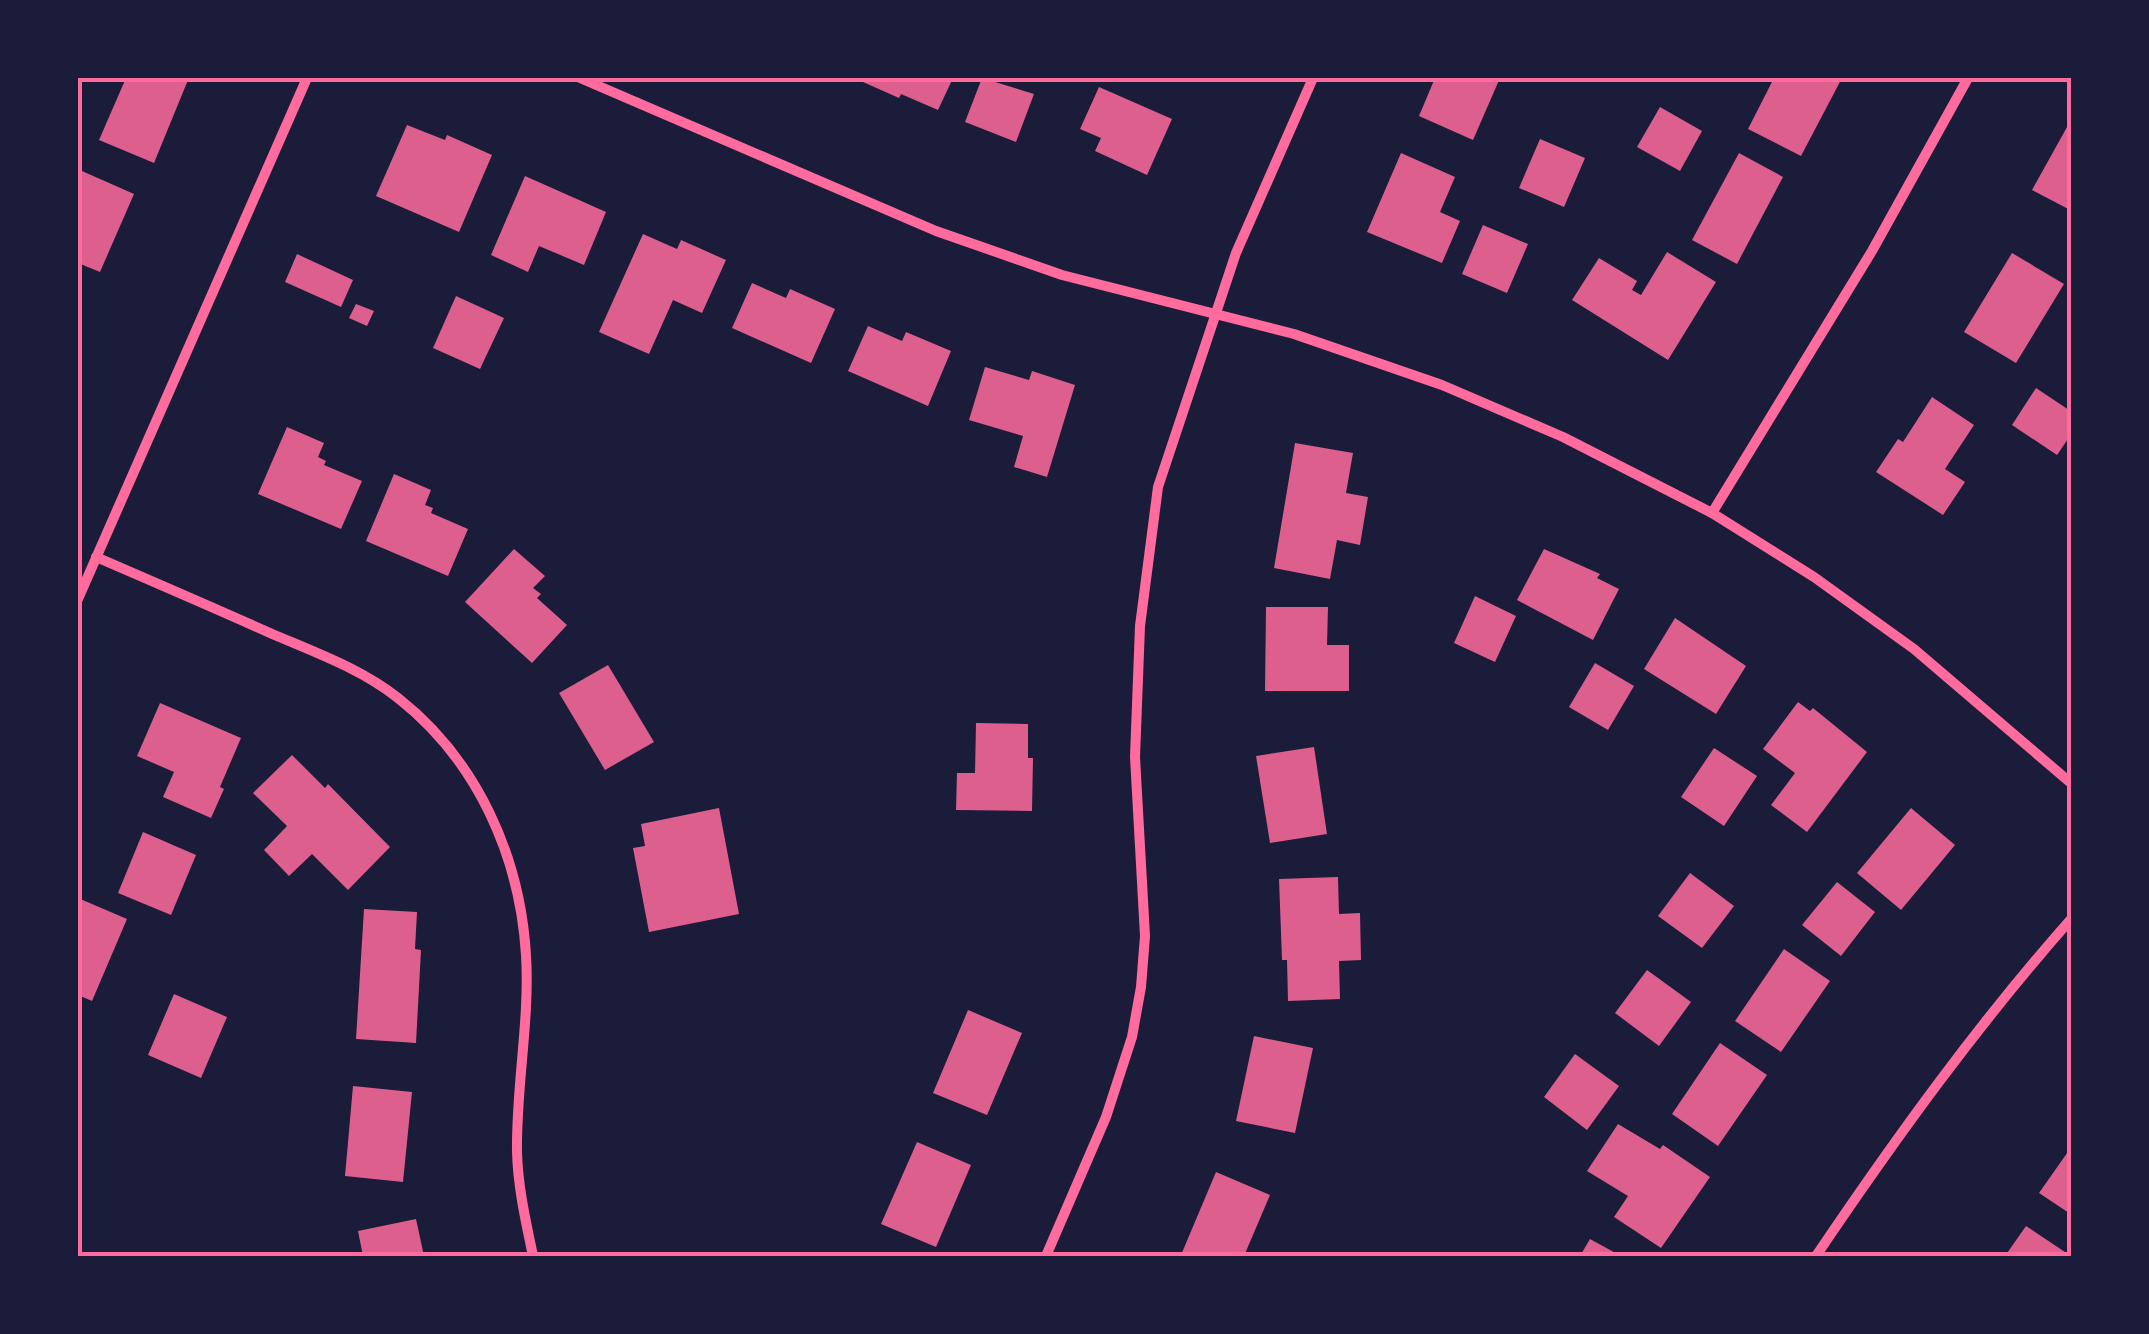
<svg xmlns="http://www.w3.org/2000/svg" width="2149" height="1334" font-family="'IBM Plex Sans',sans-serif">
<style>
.building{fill:#dd5f8e}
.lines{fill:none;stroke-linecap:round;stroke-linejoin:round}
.minor{stroke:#ff6b9d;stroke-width:10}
.neatline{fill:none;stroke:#ff6b9d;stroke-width:4}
</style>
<rect width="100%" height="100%" fill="#1b1b3a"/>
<g class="building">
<polygon points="126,78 188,80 154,163 99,140"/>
<polygon points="854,78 953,78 938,110 901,94 899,98"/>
<polygon points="982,78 1034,94 1016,142 965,122"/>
<polygon points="1435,78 1500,78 1473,140 1419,116"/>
<polygon points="1774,78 1842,78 1801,156 1748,129"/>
<polygon points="1099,87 1172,119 1147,175 1095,151 1101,138 1080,129"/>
<polygon points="1660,107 1702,131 1680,171 1637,147"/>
<polygon points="2072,118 2072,211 2032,190"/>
<polygon points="407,125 445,140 447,135 492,155 459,232 376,196"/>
<polygon points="1540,139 1585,158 1564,207 1519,188"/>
<polygon points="1401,153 1455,177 1440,212 1460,221 1442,263 1367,232"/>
<polygon points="1739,153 1783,177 1737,264 1692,240"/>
<polygon points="82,171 134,194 100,272 78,263 78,180"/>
<polygon points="525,176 606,212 584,265 539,246 528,272 491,255"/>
<polygon points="1483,225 1528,244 1507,293 1462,274"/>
<polygon points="643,234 677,249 681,240 726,260 702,313 673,300 649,354 599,332"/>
<polygon points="1667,252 1716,282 1668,360 1572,300 1599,258 1637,281 1632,290 1641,295"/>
<polygon points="2012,253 2064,284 2016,363 1964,332"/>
<polygon points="297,254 353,280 341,307 285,282"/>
<polygon points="752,283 786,298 790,289 835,309 811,363 732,328"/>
<polygon points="456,296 504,318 480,369 433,348"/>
<polygon points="356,304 374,311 367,326 349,318"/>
<polygon points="868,326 902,341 906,332 951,351 928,406 848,371"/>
<polygon points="985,367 1029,380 1032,371 1075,385 1047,477 1014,467 1023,436 969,420"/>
<polygon points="2036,388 2072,412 2072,433 2057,455 2012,425"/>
<polygon points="1932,397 1974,425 1945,469 1965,482 1943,515 1876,472 1898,439 1903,442"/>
<polygon points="287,427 324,443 318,457 326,461 324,465 362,481 341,529 258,494"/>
<polygon points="1295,443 1353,453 1346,493 1368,497 1360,545 1337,540 1330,579 1274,568"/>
<polygon points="394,474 431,490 425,505 433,508 431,513 468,529 448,576 366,541"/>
<polygon points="514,549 545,576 533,588 541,594 537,598 567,625 532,663 465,602"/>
<polygon points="1544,549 1600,574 1597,578 1619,589 1593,640 1517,600"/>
<polygon points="1475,596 1516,616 1495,662 1454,643"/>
<polygon points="1266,607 1328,607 1327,645 1349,645 1349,691 1265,691"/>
<polygon points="1675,618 1746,666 1716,714 1644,669"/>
<polygon points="1595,663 1634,686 1608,730 1569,707"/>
<polygon points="608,665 654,742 605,770 559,693"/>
<polygon points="1798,702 1810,711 1813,708 1867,752 1807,832 1771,805 1795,773 1763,749"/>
<polygon points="160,703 241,738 220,787 224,789 211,818 163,797 174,772 137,756"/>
<polygon points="976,723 1028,724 1028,758 1033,758 1032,811 956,810 957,773 975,773"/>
<polygon points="1314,747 1327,834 1270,843 1256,756"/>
<polygon points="1714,748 1757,776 1724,826 1681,797"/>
<polygon points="292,755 325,788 328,784 390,847 348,890 312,854 289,876 264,850 287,826 253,793"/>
<polygon points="719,808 739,914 649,932 633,848 645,846 641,824"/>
<polygon points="1911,808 1955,845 1901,910 1857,873"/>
<polygon points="143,832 196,855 171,915 118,893"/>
<polygon points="1690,873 1734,906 1702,948 1658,916"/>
<polygon points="1338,877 1339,914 1360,913 1361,960 1339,961 1340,999 1288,1001 1287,960 1282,960 1279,879"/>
<polygon points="1837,882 1875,912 1841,956 1802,925"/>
<polygon points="78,898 127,919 92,1001 78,995"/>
<polygon points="364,909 417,912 415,949 421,950 416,1043 356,1039"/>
<polygon points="1784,949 1830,981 1781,1052 1735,1021"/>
<polygon points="1647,970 1691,1002 1659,1046 1615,1013"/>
<polygon points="174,994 227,1017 201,1078 148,1055"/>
<polygon points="968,1010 1022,1033 987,1115 933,1093"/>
<polygon points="1254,1036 1313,1048 1295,1133 1236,1121"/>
<polygon points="1720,1043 1767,1075 1718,1146 1672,1114"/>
<polygon points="1575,1054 1619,1086 1587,1130 1544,1097"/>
<polygon points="353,1086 412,1092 403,1182 345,1176"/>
<polygon points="1618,1124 1660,1149 1663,1145 1710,1177 1661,1248 1614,1217 1628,1196 1587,1171"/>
<polygon points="917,1142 971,1165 936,1247 881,1224"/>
<polygon points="2072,1146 2072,1215 2039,1193"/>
<polygon points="1216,1172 1270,1195 1244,1256 1185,1256 1181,1255"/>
<polygon points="416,1219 424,1256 363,1256 358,1231"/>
<polygon points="2026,1226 2071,1256 2005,1256"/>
<polygon points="1590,1239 1621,1256 1580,1256"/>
</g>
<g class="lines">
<g class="minor">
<polyline points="580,78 936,231 1062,275 1294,334 1442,385 1563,437 1712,513 1814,577 1914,649 2072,784"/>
<polyline points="1712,513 1872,251 1968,78"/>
<path d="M96 557C154 582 212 607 270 633 314 652 360 668 398 698 477 760 520 856 526 955 530 1020 516 1086 517 1152 518 1188 526 1222 533 1256"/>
<polyline points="78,599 307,78"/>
<polyline points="1046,1256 1106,1117 1132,1037 1141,987 1145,936 1135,757 1140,626 1158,487 1236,253 1313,78"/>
<path d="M1816 1256C1895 1139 1978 1024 2072 918"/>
</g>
</g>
<rect width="2149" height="1334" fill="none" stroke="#1b1b3a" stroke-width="160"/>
<rect x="80" y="80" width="1989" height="1174" class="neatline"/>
</svg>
